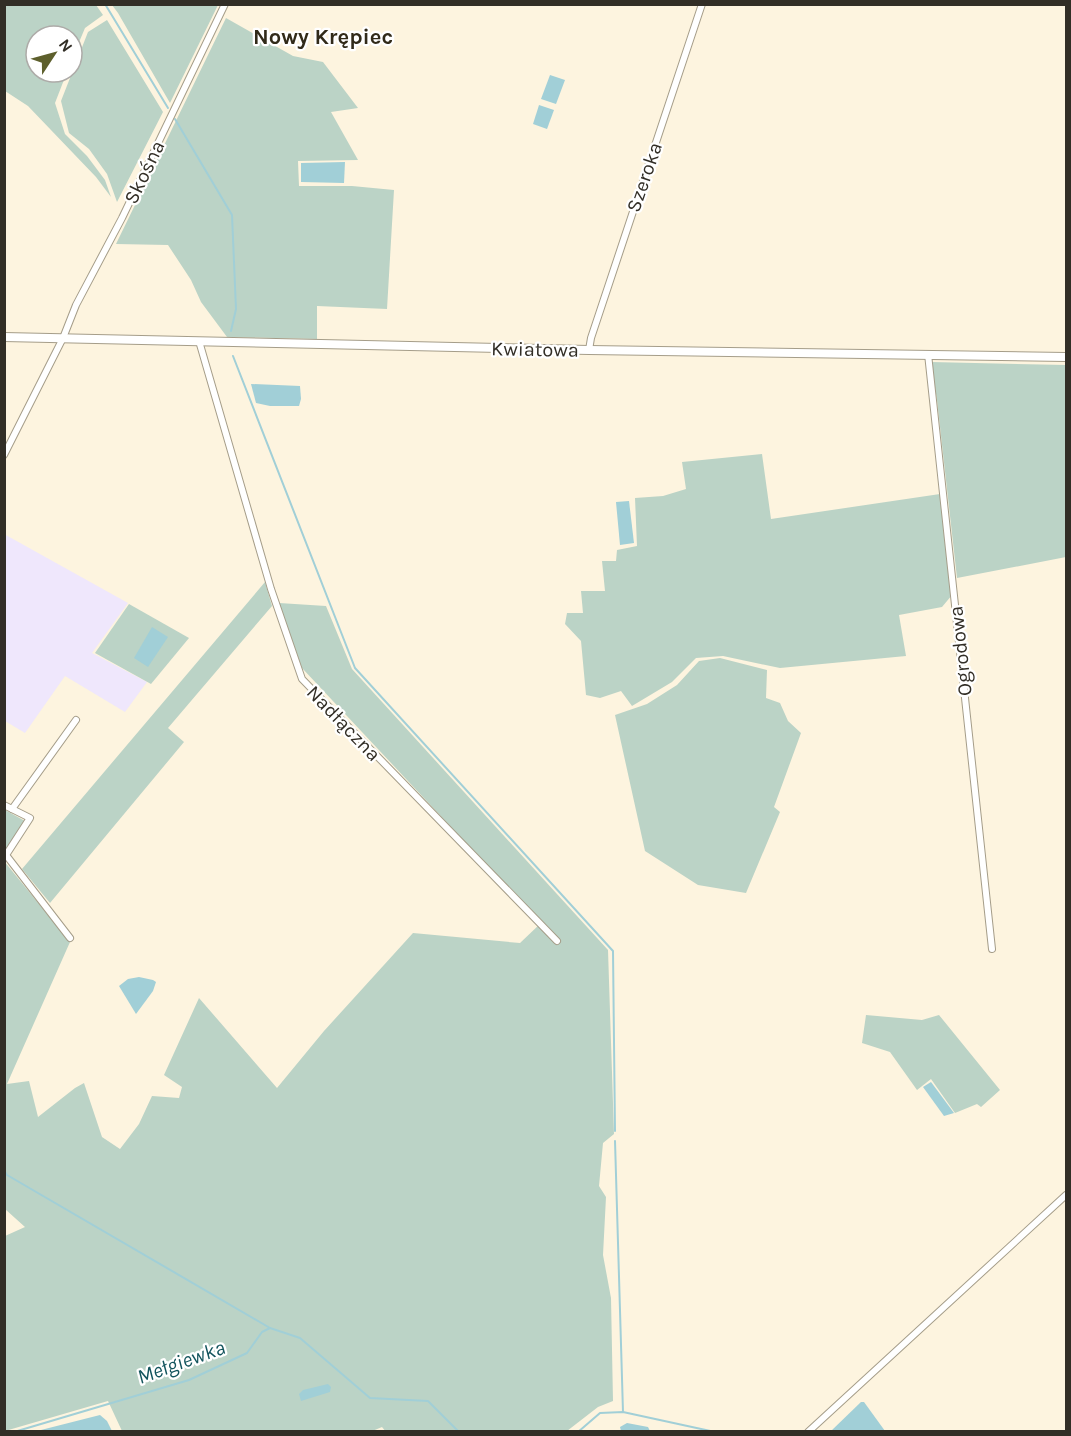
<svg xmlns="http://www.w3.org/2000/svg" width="1071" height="1436" font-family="Karla,sans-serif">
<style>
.industrial{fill:#efe7fc}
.green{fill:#bbd3c6}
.water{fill:#a1cfd7}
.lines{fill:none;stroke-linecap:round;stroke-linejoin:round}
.stream{stroke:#a1cfd7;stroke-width:2}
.street-casing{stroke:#a59d89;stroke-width:8}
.secondary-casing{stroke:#a59d89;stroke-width:10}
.street{stroke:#fff;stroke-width:6}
.secondary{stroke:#fff;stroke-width:8}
.labels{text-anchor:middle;stroke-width:4.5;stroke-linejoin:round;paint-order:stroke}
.street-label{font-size:20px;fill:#322e26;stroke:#fff}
.water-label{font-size:21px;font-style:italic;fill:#13545d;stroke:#fff}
.quarter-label{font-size:22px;font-weight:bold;fill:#312a19;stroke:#fff}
</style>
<rect width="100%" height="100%" fill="#fdf4df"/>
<polygon class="industrial" points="4,534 128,603 92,653 147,682 125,712 65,676 25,733 5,721"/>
<g class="green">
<polygon points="4,5 96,5 103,15 85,28 72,59 72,36 36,36 36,72 67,72 55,103 65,134 87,156 105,180 111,197 96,177 28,106 5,91"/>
<polygon points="112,5 218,5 170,103 118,13"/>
<polygon points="226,18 293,56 323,62 358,108 331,112 358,160 298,161 299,186 352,186 394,190 387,309 317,306 317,339 227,337 201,302 191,280 168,245 116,244"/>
<polygon points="107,20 163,112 117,202 107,174 89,149 69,133 61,101 88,32"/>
<polygon points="931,362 1066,365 1066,557 957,578 937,400"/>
<polygon points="762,454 771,519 940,494 952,595 942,607 899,615 906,656 780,668 723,656 696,658 672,682 632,706 621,691 600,698 586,695 581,641 565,624 567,613 583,613 581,591 605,591 602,561 616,561 617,550 637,546 635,498 663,496 686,489 682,462"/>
<polygon points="265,582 272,606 168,728 184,742 50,903 22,869"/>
<polygon points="279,603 326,606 352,669 608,950 614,1134 603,1143 599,1186 606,1197 603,1255 611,1298 613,1401 598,1407 567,1431 386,1432 382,1427 370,1432 122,1431 108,1401 5,1431 5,1236 25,1227 5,1209 4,1087 6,1084 4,1082 4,861 70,942 7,1084 29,1081 38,1117 75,1088 84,1083 102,1137 120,1149 139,1124 152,1096 179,1098 182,1087 164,1075 199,998 277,1088 324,1031 413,933 520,943 541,923 302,668"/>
<polygon points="129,604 189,638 151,684 95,653"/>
<polygon points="720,658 767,670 766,698 780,703 788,721 801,733 774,807 780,812 746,893 698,885 645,851 615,715 647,704 677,685 699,661"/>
<polygon points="5,810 25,821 5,851"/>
<polygon points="866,1015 922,1020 939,1015 1000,1090 981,1107 977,1104 955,1113 931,1079 917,1090 890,1052 862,1043"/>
</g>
<g class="water">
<polygon points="550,75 565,80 556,104 541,99"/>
<polygon points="539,105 554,110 547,129 533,124"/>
<polygon points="345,162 344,183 301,182 301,163"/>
<polygon points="251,384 300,386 301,399 299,406 270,406 256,403"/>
<polygon points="629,501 634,543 620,545 616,502"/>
<polygon points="152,627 168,637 148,667 134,658"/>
<polygon points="139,977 153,980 156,982 153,991 136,1014 119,986 128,979"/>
<polygon points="931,1082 954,1113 944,1116 923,1087"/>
<polygon points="328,1384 331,1387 330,1392 301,1401 299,1394 303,1390"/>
<polygon points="861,1402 864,1402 885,1431 831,1431"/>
<polygon points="100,1415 107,1421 112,1431 37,1431"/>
<polygon points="627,1423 648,1427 650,1431 621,1431 620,1427"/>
</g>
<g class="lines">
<g class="stream">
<polyline points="105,4 168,108"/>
<polyline points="175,119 232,215 236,309 231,331"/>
<polyline points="233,356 355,668 613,951 615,1131"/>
<polyline points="615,1141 623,1412"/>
<polyline points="4,1170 7,1175 270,1328"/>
<polyline points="14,1432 189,1380 247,1353 262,1332 270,1328 300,1338 370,1398 428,1401 459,1432"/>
<polyline points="578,1432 600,1413 623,1412 715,1432"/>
</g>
<defs>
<g id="street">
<polyline points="199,341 271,589 302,679 557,941"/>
<polyline points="589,350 591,338 702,4"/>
<polyline points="928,354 992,949"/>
<polyline points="4,455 63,338 76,305 122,218 225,4"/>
<polyline points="4,805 30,818 6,855 70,938"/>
<polyline points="12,809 76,720"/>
<polyline points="808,1432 1066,1195"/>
</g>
<polyline id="secondary" points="4,337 589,350 1066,357"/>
</defs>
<use href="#street" class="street-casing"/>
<use href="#secondary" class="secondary-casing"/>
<use href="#street" class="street"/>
<use href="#secondary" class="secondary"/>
</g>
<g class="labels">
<g class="street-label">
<text transform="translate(144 172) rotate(-64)" y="7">Skośna</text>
<text transform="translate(644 177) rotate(-71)" y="7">Szeroka</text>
<text transform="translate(535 349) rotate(1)" y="7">Kwiatowa</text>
<text transform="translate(960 651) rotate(-96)" y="7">Ogrodowa</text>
<text transform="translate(344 723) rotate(46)" y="7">Nadłączna</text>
</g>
<g class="water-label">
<text transform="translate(181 1362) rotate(-20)" y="7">Mełgiewka</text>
</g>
<g class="quarter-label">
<text x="323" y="44">Nowy Krępiec</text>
</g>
</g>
<rect width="1071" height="1436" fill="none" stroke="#322e26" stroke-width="12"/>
<g transform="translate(54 54) rotate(54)"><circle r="28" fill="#ffffff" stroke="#adaba8" stroke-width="1.5"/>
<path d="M0-4.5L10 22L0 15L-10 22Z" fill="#5d5f2c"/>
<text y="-9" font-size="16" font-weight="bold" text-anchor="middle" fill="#322e26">N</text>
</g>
</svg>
